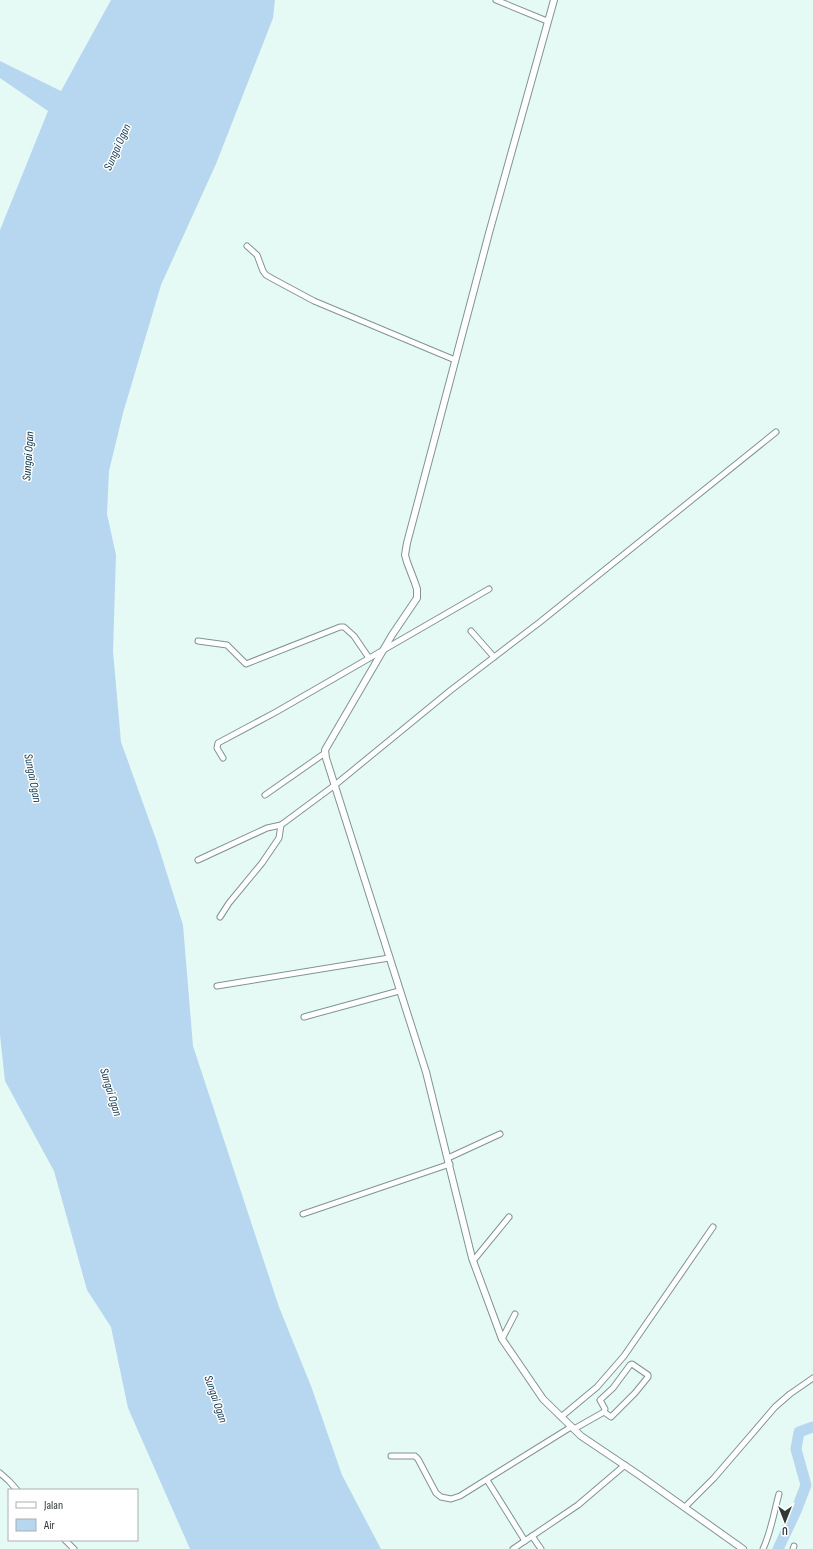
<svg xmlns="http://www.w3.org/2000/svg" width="813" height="1549" font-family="'Sofia Sans Condensed',sans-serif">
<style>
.water{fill:#b7d7f0}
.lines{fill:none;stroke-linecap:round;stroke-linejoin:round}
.river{stroke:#b7d7f0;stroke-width:11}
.minor-casing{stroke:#81948f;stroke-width:7}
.tertiary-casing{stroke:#81948f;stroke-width:8}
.minor{stroke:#fff;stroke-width:5}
.tertiary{stroke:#fff;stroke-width:6}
.labels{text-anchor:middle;stroke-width:3;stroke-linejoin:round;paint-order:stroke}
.water-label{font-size:12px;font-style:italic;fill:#09314b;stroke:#fff}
</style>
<rect width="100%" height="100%" fill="#e5faf4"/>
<polygon class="water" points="111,0 275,0 273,18 216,164 161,285 123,413 109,471 107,514 116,555 113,651 121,742 157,842 183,925 193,1046 279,1307 311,1386 342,1475 381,1549 190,1549 128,1408 111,1327 87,1290 54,1171 5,1081 0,1035 0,230 48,111 0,78 0,61 61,91"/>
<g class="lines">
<polyline class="river" points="778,1549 796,1511 806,1485 796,1449 799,1432 813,1427"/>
<defs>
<g id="minor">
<polyline points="496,0 547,21"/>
<polyline points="247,246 257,255 263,271 266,275 273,279 314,301 455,360"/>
<polyline points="471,631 494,657"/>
<polyline points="198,641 227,645 246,664 340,627 344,627 354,636 369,658"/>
<polyline points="223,758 217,748 218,743 276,712 489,589"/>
<polyline points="265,795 325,753"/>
<polyline points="198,860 267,828 281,825 335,785 451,690 540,622 776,432"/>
<polyline points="220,917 229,903 262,863 279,838 281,825"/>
<polyline points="217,986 389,958"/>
<polyline points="304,1017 399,991"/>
<polyline points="448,1158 500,1134"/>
<polyline points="303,1214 450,1164"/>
<polyline points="473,1261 509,1217"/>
<polyline points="502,1339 515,1314"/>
<polyline points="561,1417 597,1387 624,1356 713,1227"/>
<polyline points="574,1429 604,1412 611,1417 635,1393 648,1377 648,1375 632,1364 630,1365 613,1388 600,1400 605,1409 604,1412"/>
<polyline points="391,1456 415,1456 418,1459 436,1493 441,1497 451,1499 460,1496 571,1427"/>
<polyline points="0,1473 9,1481 17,1490"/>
<polyline points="487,1480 525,1541"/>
<polyline points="685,1507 714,1478 775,1407 790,1394 813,1378"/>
<polyline points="532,1536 541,1549"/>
<polyline points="65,1540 74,1549"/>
<polyline points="513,1549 578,1505 625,1465"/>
<path d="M763 1549C771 1532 774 1512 779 1494"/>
<polyline points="793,1549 794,1546"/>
</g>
<polyline id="tertiary" points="554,0 489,233 407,543 405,555 407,562 415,583 417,589 417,598 392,635 325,750 326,758 426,1072 472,1258 502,1339 543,1399 581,1436 639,1475 743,1549"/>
</defs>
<use href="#minor" class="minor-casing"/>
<use href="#tertiary" class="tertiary-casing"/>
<use href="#minor" class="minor"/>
<use href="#tertiary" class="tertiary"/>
</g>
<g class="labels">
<g class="water-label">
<text transform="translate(117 147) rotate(-66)" y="4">Sungai Ogan</text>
<text transform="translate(28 456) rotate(-86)" y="4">Sungai Ogan</text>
<text transform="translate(33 778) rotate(79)" y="4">Sungai Ogan</text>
<text transform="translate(111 1092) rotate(73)" y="4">Sungai Ogan</text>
<text transform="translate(216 1399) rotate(71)" y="4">Sungai Ogan</text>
</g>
</g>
<rect x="8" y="1489" width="130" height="52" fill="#ffffff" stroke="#acb0af"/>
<rect x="16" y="1502" width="20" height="6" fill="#ffffff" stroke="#acb0af"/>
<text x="44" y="1509" font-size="12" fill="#303936">Jalan</text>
<rect x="16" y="1519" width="20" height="12" fill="#b7d7f0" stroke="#acb0af"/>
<text x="44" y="1529" font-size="12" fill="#303936">Air</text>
<g transform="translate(785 1521) rotate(180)" stroke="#ffffff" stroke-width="3" paint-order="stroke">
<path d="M0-3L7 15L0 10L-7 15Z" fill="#303936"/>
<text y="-6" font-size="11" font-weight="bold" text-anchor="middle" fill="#303936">U</text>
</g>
</svg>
